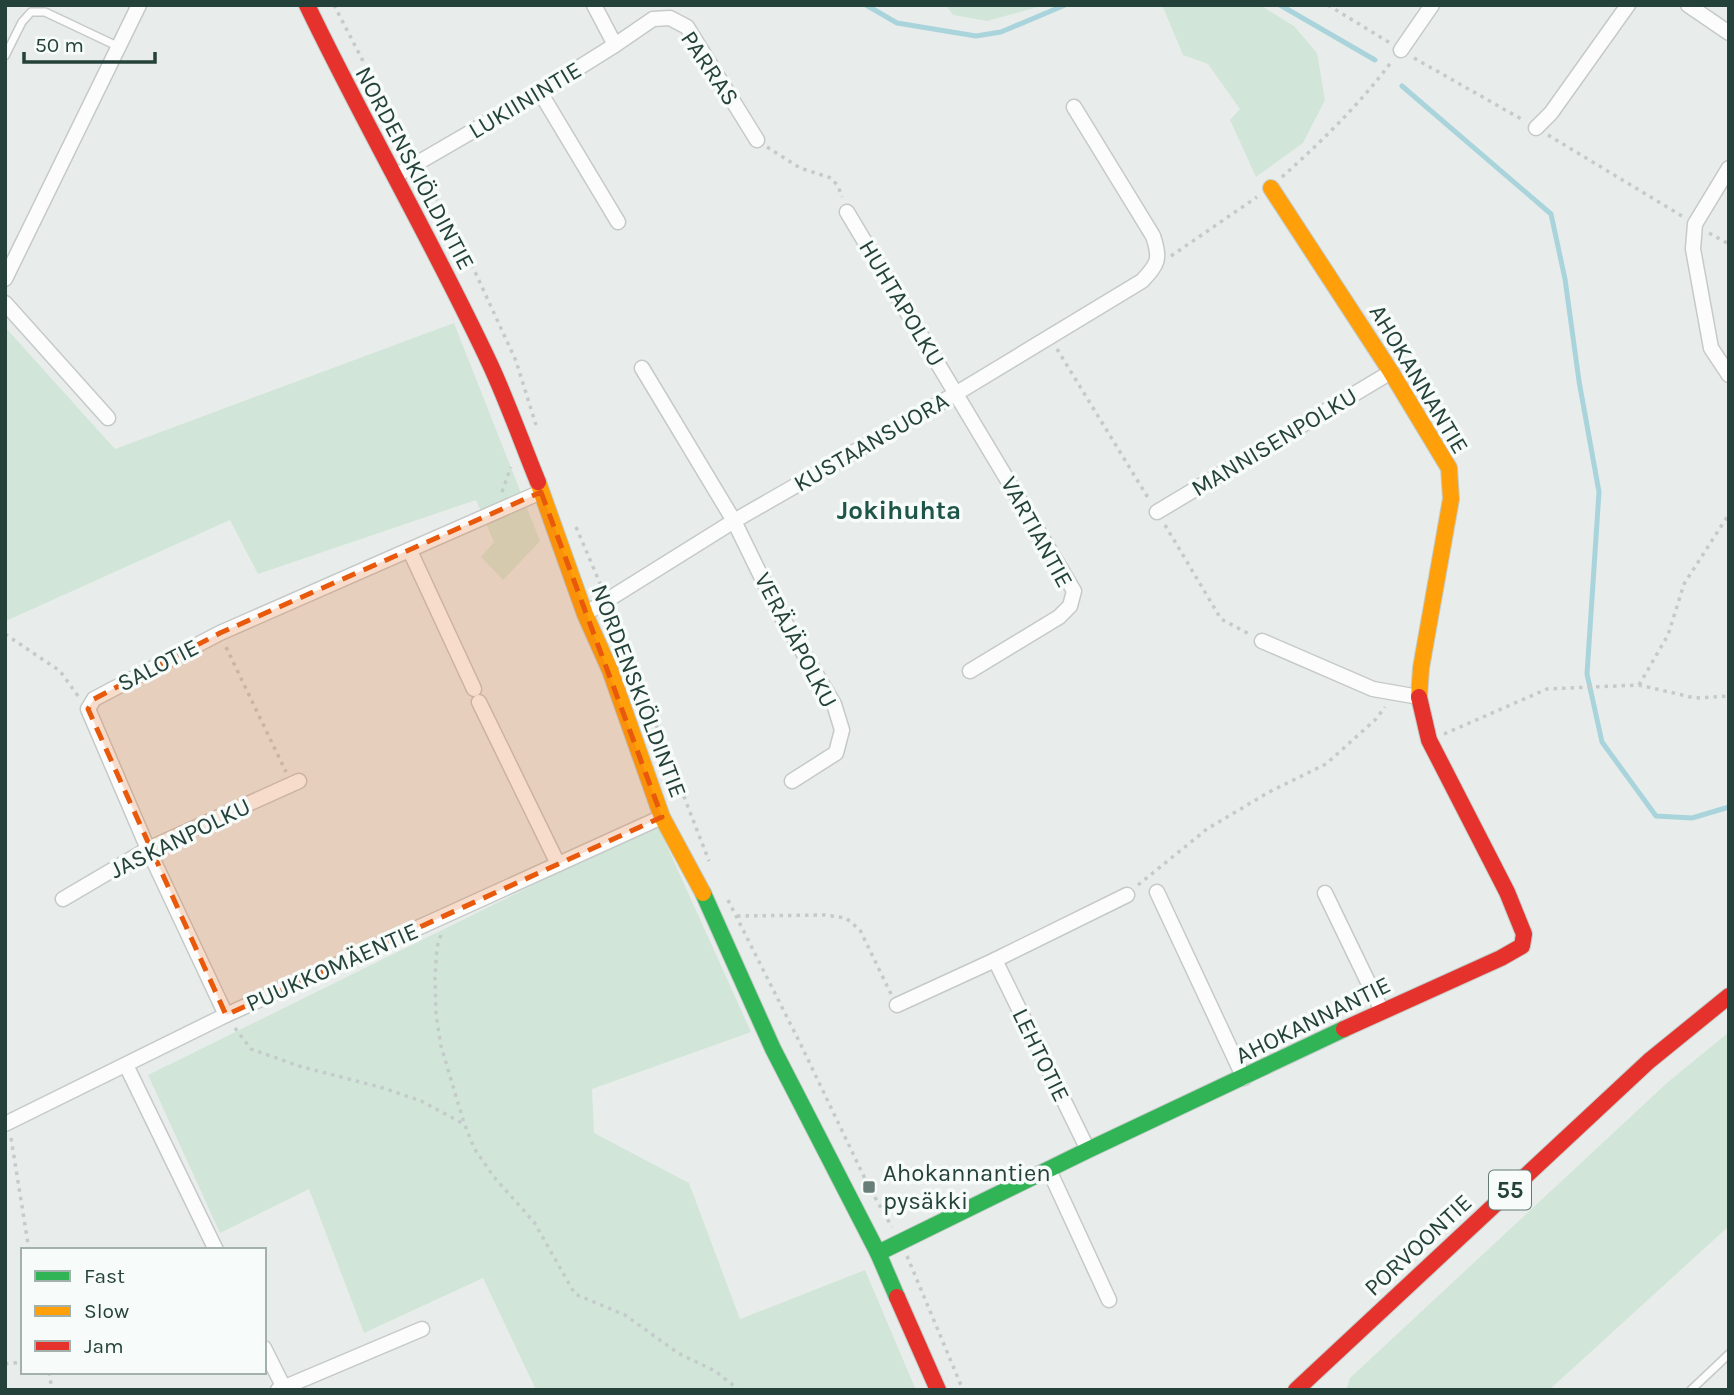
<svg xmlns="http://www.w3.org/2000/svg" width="1734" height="1395" font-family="Karla,sans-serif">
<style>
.green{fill:#d1e6d8}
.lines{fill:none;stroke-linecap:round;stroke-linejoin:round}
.stream{stroke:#a9d4db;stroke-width:5}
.lane-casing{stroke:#c5cac8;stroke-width:10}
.street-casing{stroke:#c5cac8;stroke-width:17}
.fast-casing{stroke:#c3cbc8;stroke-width:18}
.slow-casing{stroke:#c3cbc8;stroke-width:18}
.jam-casing{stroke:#c3cbc8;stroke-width:18}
.path{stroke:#c3ccca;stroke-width:3.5;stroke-dasharray:3.5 5;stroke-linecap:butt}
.lane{stroke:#fcfcfc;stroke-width:7}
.street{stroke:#fcfcfc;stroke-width:14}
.fast{stroke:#30b455;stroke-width:16}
.slow{stroke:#ff9f0a;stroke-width:16}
.jam{stroke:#e5322d;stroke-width:16}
.marked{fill:#e8590c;fill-opacity:0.2;stroke:#e8590c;stroke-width:5;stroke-dasharray:14 9;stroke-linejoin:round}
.poi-dot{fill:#697e78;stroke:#f7fbf9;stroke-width:2.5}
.labels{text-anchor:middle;stroke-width:7;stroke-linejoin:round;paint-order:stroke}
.shield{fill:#f7fbf9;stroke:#637a73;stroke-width:2}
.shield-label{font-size:23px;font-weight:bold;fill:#24423a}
.street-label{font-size:24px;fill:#24423a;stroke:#f7fbf9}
.poi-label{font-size:24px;fill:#24423a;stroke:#f7fbf9;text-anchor:start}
.neighbourhood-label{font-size:26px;font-weight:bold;fill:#1f5548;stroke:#f7fbf9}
</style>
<rect width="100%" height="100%" fill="#e8edeb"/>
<g class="green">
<polygon points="946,5 1045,5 987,21 953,15"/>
<polygon points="1162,5 1260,5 1294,26 1317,53 1325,100 1303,143 1256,177 1230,120 1240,109 1208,64 1183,55"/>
<polygon points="454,323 540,541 503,580 481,557 494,542 476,500 258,574 230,520 8,620 5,619 5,327 115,449"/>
<polygon points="657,824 751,1032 592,1089 594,1133 689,1183 740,1319 865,1270 916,1390 536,1390 483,1278 364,1333 309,1189 220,1233 148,1075"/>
<polygon points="1729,1032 1729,1226 1549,1390 1346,1390 1350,1378 1668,1082"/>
</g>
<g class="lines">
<g class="stream">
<polyline points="866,5 897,23 976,36 1001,32 1065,5"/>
<polyline points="1280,5 1375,60"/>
<polyline points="1402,86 1551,214 1565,279 1579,381 1599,492 1587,674 1602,742 1656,816 1692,818 1729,807"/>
</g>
<defs>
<g id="lane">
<polyline points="5,56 22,22 31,12 45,12 117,46"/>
<polyline points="1691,1390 1729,1354"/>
</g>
<g id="street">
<polyline points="1688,5 1729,33"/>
<polyline points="615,45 653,19 670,18 687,27 757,140"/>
<polyline points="1401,50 1432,5"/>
<polyline points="540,92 618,222"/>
<polyline points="1536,128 1551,113 1628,5"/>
<polyline points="1729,168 1695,224 1693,249 1711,348 1729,375"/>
<polyline points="395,176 540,92 615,45 594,5"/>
<polyline points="847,212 1074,591 1070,606 1059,617 970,671"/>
<polyline points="5,279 139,5"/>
<polyline points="5,303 108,418"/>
<polyline points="642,368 734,521 777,609 834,704 842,730 836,753 792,781"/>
<polyline points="1157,512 1391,372"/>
<polyline points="410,551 474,689"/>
<path d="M585 614 734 521 957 393 1142 281C1158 264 1161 259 1153 236L1074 107"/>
<polyline points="1262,641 1373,689 1419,697"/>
<polyline points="479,702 558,864"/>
<polyline points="1157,892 1244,1078"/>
<polyline points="1325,893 1382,1011"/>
<polyline points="63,899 148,849 299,781"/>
<polyline points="995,960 1088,1150"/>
<polyline points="897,1005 995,960 1127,895"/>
<polyline points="226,1015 148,849 88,709 94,699 220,633 541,492"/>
<polyline points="126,1065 216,1250"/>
<polyline points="5,1124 226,1015 662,817"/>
<polyline points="1049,1170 1109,1300"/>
<polyline points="264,1348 285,1390"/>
<polyline points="278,1390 422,1329"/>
</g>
<g id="fast">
<polyline points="703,893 773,1049 878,1253 897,1297"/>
<polyline points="878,1253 1088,1150 1344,1029"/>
</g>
<g id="slow">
<polyline points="1271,188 1391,372 1449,468 1451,499 1421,668 1419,697"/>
<polyline points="538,482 585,614 610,670 662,817 703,893"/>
</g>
<g id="jam">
<path d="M307 5C365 126 433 242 490 364 508 403 522 443 538 482"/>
<polyline points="1344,1029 1501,958 1522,946 1524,934 1507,892 1429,740 1419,697"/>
<polyline points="897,1297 938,1390"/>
<polyline points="1296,1390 1649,1061 1729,996"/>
</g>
</defs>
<use href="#lane" class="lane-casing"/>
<use href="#street" class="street-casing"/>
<use href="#fast" class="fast-casing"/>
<use href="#slow" class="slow-casing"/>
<use href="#jam" class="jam-casing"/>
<g class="path">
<polyline points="334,5 409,150"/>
<polyline points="1328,5 1390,43"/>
<polyline points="1414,58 1523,120"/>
<polyline points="1548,135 1682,216"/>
<polyline points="767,147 800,168 831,178 838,186 842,197"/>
<polyline points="423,175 465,250 516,361 536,425"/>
<path d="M1282 177C1322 141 1360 104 1392 61"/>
<polyline points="1709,233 1729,244"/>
<polyline points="1171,256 1257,197"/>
<polyline points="1057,349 1150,501"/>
<polyline points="502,492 511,467"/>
<polyline points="1165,525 1221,619 1251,635"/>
<polyline points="576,527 602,588"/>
<polyline points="613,614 709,861"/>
<polyline points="5,634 60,671 78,696"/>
<polyline points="226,647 286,772"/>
<polyline points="1639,685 1668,635 1684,584 1729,514"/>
<polyline points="1444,734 1547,689 1639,685 1695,698 1729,696"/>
<polyline points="1138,885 1207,829 1269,792 1326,764 1376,719 1385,707"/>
<polyline points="728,900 801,1045 869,1187 892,1227"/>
<polyline points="737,916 825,915 846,918 860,930 891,994"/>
<polyline points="441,935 437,947 435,978 436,1014 441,1046 464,1123 474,1148 494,1177 534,1222 575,1294 625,1315 678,1353 715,1371 739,1390"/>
<polyline points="235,1028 251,1049 299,1066 383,1088 421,1101 462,1123"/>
<polyline points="11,1138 29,1250"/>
<polyline points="907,1256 963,1390"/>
<polyline points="5,1364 23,1362"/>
<polyline points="49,1372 52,1390"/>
</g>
<use href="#lane" class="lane"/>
<use href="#street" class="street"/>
<use href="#fast" class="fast"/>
<use href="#slow" class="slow"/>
<use href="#jam" class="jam"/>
</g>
<path class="marked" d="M541 492 662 817 226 1015 88 709 94 699 220 633Z"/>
<rect class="poi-dot" x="862" y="1180" width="14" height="14" rx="3.5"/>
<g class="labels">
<rect class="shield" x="1489" y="1170.5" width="42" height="39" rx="5"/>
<g class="shield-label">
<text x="1510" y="1198">55</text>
</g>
<g class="street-label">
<text transform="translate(710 68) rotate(56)" y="8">PARRAS</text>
<text transform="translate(525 100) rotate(-31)" y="8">LUKIININTIE</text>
<text transform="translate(415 168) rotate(62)" y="8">NORDENSKIÖLDINTIE</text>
<text transform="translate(902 303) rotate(59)" y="8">HUHTAPOLKU</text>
<text transform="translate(1419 379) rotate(59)" y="8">AHOKANNANTIE</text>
<text transform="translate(871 442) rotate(-30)" y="8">KUSTAANSUORA</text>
<text transform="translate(1274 442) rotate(-31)" y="8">MANNISENPOLKU</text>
<text transform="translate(1037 532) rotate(61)" y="8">VARTIANTIE</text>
<text transform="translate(796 640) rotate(62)" y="8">VERÄJÄPOLKU</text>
<text transform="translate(158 665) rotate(-27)" y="8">SALOTIE</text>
<text transform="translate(639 691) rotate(69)" y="8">NORDENSKIÖLDINTIE</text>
<text transform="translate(180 838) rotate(-26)" y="8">JASKANPOLKU</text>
<text transform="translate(332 967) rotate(-24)" y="8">PUUKKOMÄENTIE</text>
<text transform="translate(1313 1020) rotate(-26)" y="8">AHOKANNANTIE</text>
<text transform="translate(1041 1055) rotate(64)" y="8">LEHTOTIE</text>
<text transform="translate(1418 1245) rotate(-43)" y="8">PORVOONTIE</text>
</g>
<g class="poi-label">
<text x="883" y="1181">Ahokannantien<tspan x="883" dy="28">pysäkki</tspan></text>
</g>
<g class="neighbourhood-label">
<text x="899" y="519">Jokihuhta</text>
</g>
</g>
<rect width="1734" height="1395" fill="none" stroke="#24423a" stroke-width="14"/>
<rect x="21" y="1248" width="245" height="126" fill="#f7fbf9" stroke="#a3b1ad" stroke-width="2"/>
<rect x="35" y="1271" width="35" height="10" fill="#30b455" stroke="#a3b1ad" stroke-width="2"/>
<text x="84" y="1283" font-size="21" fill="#24423a">Fast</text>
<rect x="35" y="1306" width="35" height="10" fill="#ff9f0a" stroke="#a3b1ad" stroke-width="2"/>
<text x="84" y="1318" font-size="21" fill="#24423a">Slow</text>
<rect x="35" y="1341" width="35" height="10" fill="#e5322d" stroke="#a3b1ad" stroke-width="2"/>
<text x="84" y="1353" font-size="21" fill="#24423a">Jam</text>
<path d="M24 52v10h131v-10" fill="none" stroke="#24423a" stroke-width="3.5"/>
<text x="35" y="52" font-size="21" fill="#24423a" stroke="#f7fbf9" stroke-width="5" paint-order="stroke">50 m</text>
</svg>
